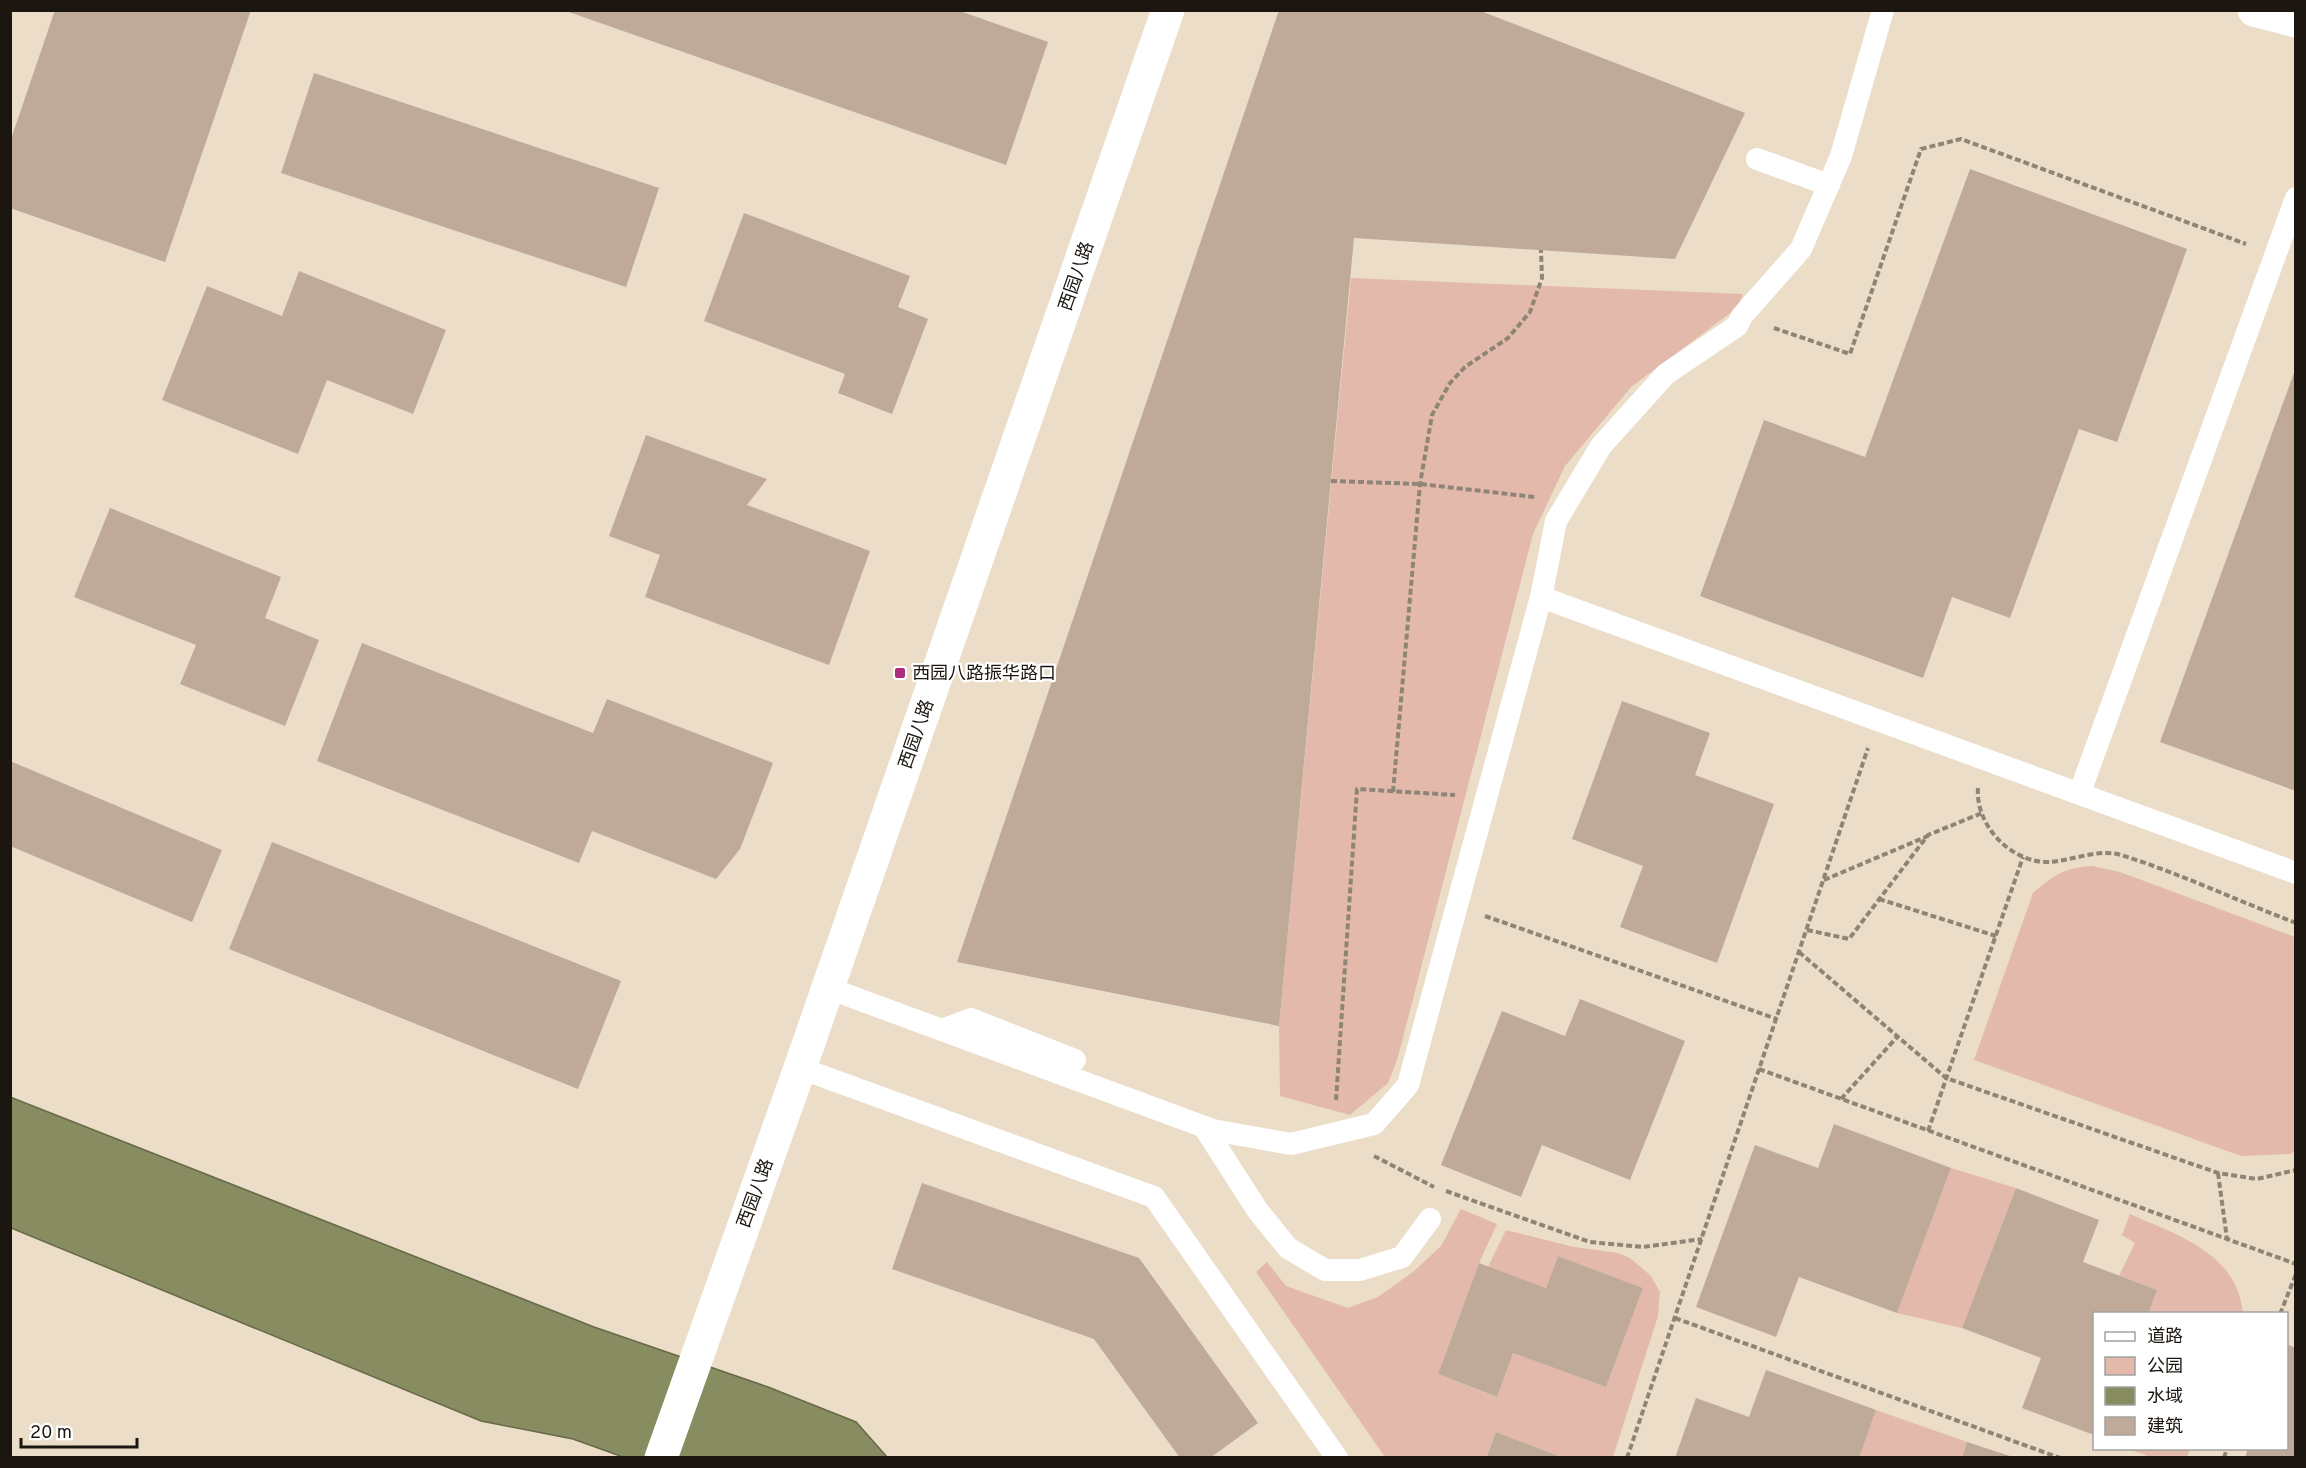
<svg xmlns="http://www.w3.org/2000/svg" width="2306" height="1468" font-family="Overpass,'Noto Sans SC',sans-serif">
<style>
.green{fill:#e2b9aa}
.water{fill:#878c61;stroke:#676948;stroke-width:1.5}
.building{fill:#bfaa9a}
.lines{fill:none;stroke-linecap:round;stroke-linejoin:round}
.path{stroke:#8f8576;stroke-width:4;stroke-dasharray:6 3;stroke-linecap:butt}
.service{stroke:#fff;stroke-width:22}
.tertiary{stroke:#fff;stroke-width:33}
.poi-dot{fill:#ac2d7c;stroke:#fff;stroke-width:2}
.labels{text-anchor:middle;stroke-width:4.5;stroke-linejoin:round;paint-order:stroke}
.street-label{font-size:18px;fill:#1b160f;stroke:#fff}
.poi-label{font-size:18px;fill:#1b160f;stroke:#fff;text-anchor:start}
</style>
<rect width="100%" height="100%" fill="#ebddc7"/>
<g class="green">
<polygon points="1351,278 1743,294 1737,308 1631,387 1565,466 1533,534 1398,1057 1388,1083 1350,1115 1280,1096 1279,1026"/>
<path d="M2092 866 2120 872 2295 937V1151L2290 1154 2241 1156 1974 1060 2033 893C2054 875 2064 868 2092 866Z"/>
<polygon points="1951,1168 2016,1188 1962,1328 1897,1313"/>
<polygon points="1461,1209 1497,1224 1479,1263 1438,1374 1496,1397 1513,1353 1606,1387 1643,1288 1558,1256 1546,1288 1488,1267 1506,1230 1574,1247 1618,1253 1630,1258 1651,1276 1660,1292 1658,1316 1613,1457 1561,1457 1496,1432 1486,1457 1385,1457 1256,1272 1267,1262 1286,1286 1348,1308 1378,1297 1413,1272 1441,1246"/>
<path d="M2130 1214C2177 1235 2238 1253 2243 1314L2148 1313 2157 1290 2119 1276 2135 1243 2122 1235Z"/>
<polygon points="1876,1410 1967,1442 1962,1457 1859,1458"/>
<polygon points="2128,1449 2190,1448 2190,1449 2187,1457 2151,1457"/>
</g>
<polygon class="water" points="10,1097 594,1327 768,1387 856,1422 887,1457 623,1457 573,1439 481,1421 11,1228"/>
<g class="building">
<polygon points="55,10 251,10 165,262 10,208 10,142"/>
<polygon points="563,10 957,10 1048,42 1006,165"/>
<polygon points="1279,10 1478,10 1745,113 1675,259 1354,238 1279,1026 957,962"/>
<polygon points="314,73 659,188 626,287 281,173"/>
<polygon points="1970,169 2187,249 2117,442 2079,429 2010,618 1952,597 1923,678 1700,596 1764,420 1865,457"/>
<polygon points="744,213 910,276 898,307 928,319 892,414 838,393 845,374 704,321"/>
<polygon points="299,271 446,330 413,414 327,380 298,454 162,400 207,286 282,316"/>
<polygon points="2295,370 2296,370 2296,791 2160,742"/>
<polygon points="646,435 767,479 747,505 870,551 829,665 645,597 660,555 609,536"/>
<polygon points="110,508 281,577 265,618 319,640 285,726 180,684 196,645 74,597"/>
<polygon points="362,643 593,733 607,699 773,763 740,849 716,879 592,831 579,863 317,761"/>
<polygon points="1622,701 1710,733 1695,775 1774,804 1717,963 1620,927 1643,866 1572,839"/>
<polygon points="10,761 222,850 192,922 10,846"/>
<polygon points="272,842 621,981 578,1089 229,949"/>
<polygon points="1580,999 1685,1041 1630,1180 1542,1145 1521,1197 1441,1165 1502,1011 1565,1036"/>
<polygon points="1834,1124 1951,1168 1897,1313 1799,1277 1776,1337 1696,1307 1755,1145 1818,1168"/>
<polygon points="922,1183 1139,1258 1258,1423 1210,1458 1180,1458 1094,1339 892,1269"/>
<polygon points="2016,1188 2099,1220 2083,1262 2157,1290 2148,1314 2094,1314 2094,1435 2022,1408 2041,1358 1962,1328"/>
<polygon points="1558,1256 1643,1288 1606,1387 1513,1353 1497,1397 1438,1374 1479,1263 1546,1288"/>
<polygon points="2286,1344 2296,1348 2296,1458 2245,1458 2248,1448 2286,1448"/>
<polygon points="1766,1370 1876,1410 1859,1458 1675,1458 1696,1398 1749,1417"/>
<polygon points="1496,1432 1561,1457 1560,1458 1486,1458"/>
<polygon points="1967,1442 2013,1457 2013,1458 1962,1458"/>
</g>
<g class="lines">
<g class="path">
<polyline points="1774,328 1850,354 1921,149 1961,139 2246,244"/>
<polyline points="1331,481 1420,484 1535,497"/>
<path d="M1978 788C1975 825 2011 863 2049 862 2071 861 2099 848 2121 855 2179 873 2238 901 2296 923"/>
<polyline points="1393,792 1420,484 1432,415 1450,383 1465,367 1508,338 1530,312 1542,278 1541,250"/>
<polyline points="1824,880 1928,836"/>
<polyline points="1879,899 1996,936"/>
<polyline points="1485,916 1777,1019"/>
<polyline points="1807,930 1849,939 1928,835 1982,813"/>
<polyline points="1799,952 1946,1078 2218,1173 2257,1179 2296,1170"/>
<polyline points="1759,1069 2296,1264"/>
<polyline points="1841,1099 1898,1036"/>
<polyline points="1336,1100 1357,789 1455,795"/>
<polyline points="1928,1131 2023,857"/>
<polyline points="1374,1156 1434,1187"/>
<polyline points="2218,1173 2227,1239"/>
<polyline points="1446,1191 1590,1242 1643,1247 1702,1239"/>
<polyline points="2280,1314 2296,1274"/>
<polyline points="1675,1318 2060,1458"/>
<polyline points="1627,1458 1868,748"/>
<polyline points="2224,1458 2227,1448"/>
</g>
<g class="service">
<polyline points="1757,159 1829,185"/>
<polyline points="1541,597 2296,873"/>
<polyline points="2080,792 2296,198"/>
<polyline points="828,988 1213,1130 1291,1144 1374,1124 1408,1085 1541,597 1556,521 1601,446 1666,374 1737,326 1742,316 1801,249 1841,156 1883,10"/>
<polyline points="942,1030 971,1019 1075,1060"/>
<polyline points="800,1068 1154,1197 1337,1458"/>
<polyline points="1204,1127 1258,1211 1288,1248 1325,1270 1360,1270 1402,1257 1430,1219"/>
</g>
<g class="tertiary">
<polyline points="2254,10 2296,21"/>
<polyline points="661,1458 800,1068 1168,10"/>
</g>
</g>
<rect class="poi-dot" x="894" y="667" width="12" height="12" rx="3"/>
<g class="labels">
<g class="street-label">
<text transform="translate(1076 276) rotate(-71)" y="6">西园八路</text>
<text transform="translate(916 734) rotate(-71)" y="6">西园八路</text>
<text transform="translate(755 1193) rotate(-70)" y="6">西园八路</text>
</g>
<g class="poi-label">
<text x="912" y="679">西园八路振华路口</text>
</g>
</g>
<rect width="2306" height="1468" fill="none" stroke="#1b160f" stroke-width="24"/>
<rect x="2093" y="1312" width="195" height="138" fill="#ffffff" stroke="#a4a29f" stroke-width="1.5"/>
<rect x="2105" y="1332" width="30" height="9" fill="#ffffff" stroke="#a4a29f" stroke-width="1.5"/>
<text x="2147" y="1342" font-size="18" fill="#1b160f">道路</text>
<rect x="2105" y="1357" width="30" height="18" fill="#e2b9aa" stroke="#a4a29f" stroke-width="1.5"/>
<text x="2147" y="1372" font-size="18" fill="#1b160f">公园</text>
<rect x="2105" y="1387" width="30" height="18" fill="#878c61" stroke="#a4a29f" stroke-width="1.5"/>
<text x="2147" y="1402" font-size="18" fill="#1b160f">水域</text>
<rect x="2105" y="1417" width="30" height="18" fill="#bfaa9a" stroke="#a4a29f" stroke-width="1.5"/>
<text x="2147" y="1432" font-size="18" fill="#1b160f">建筑</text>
<path d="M21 1438v9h116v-9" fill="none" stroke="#1b160f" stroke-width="3"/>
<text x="30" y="1438" font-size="18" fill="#1b160f" stroke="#ffffff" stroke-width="4.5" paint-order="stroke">20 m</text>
</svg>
